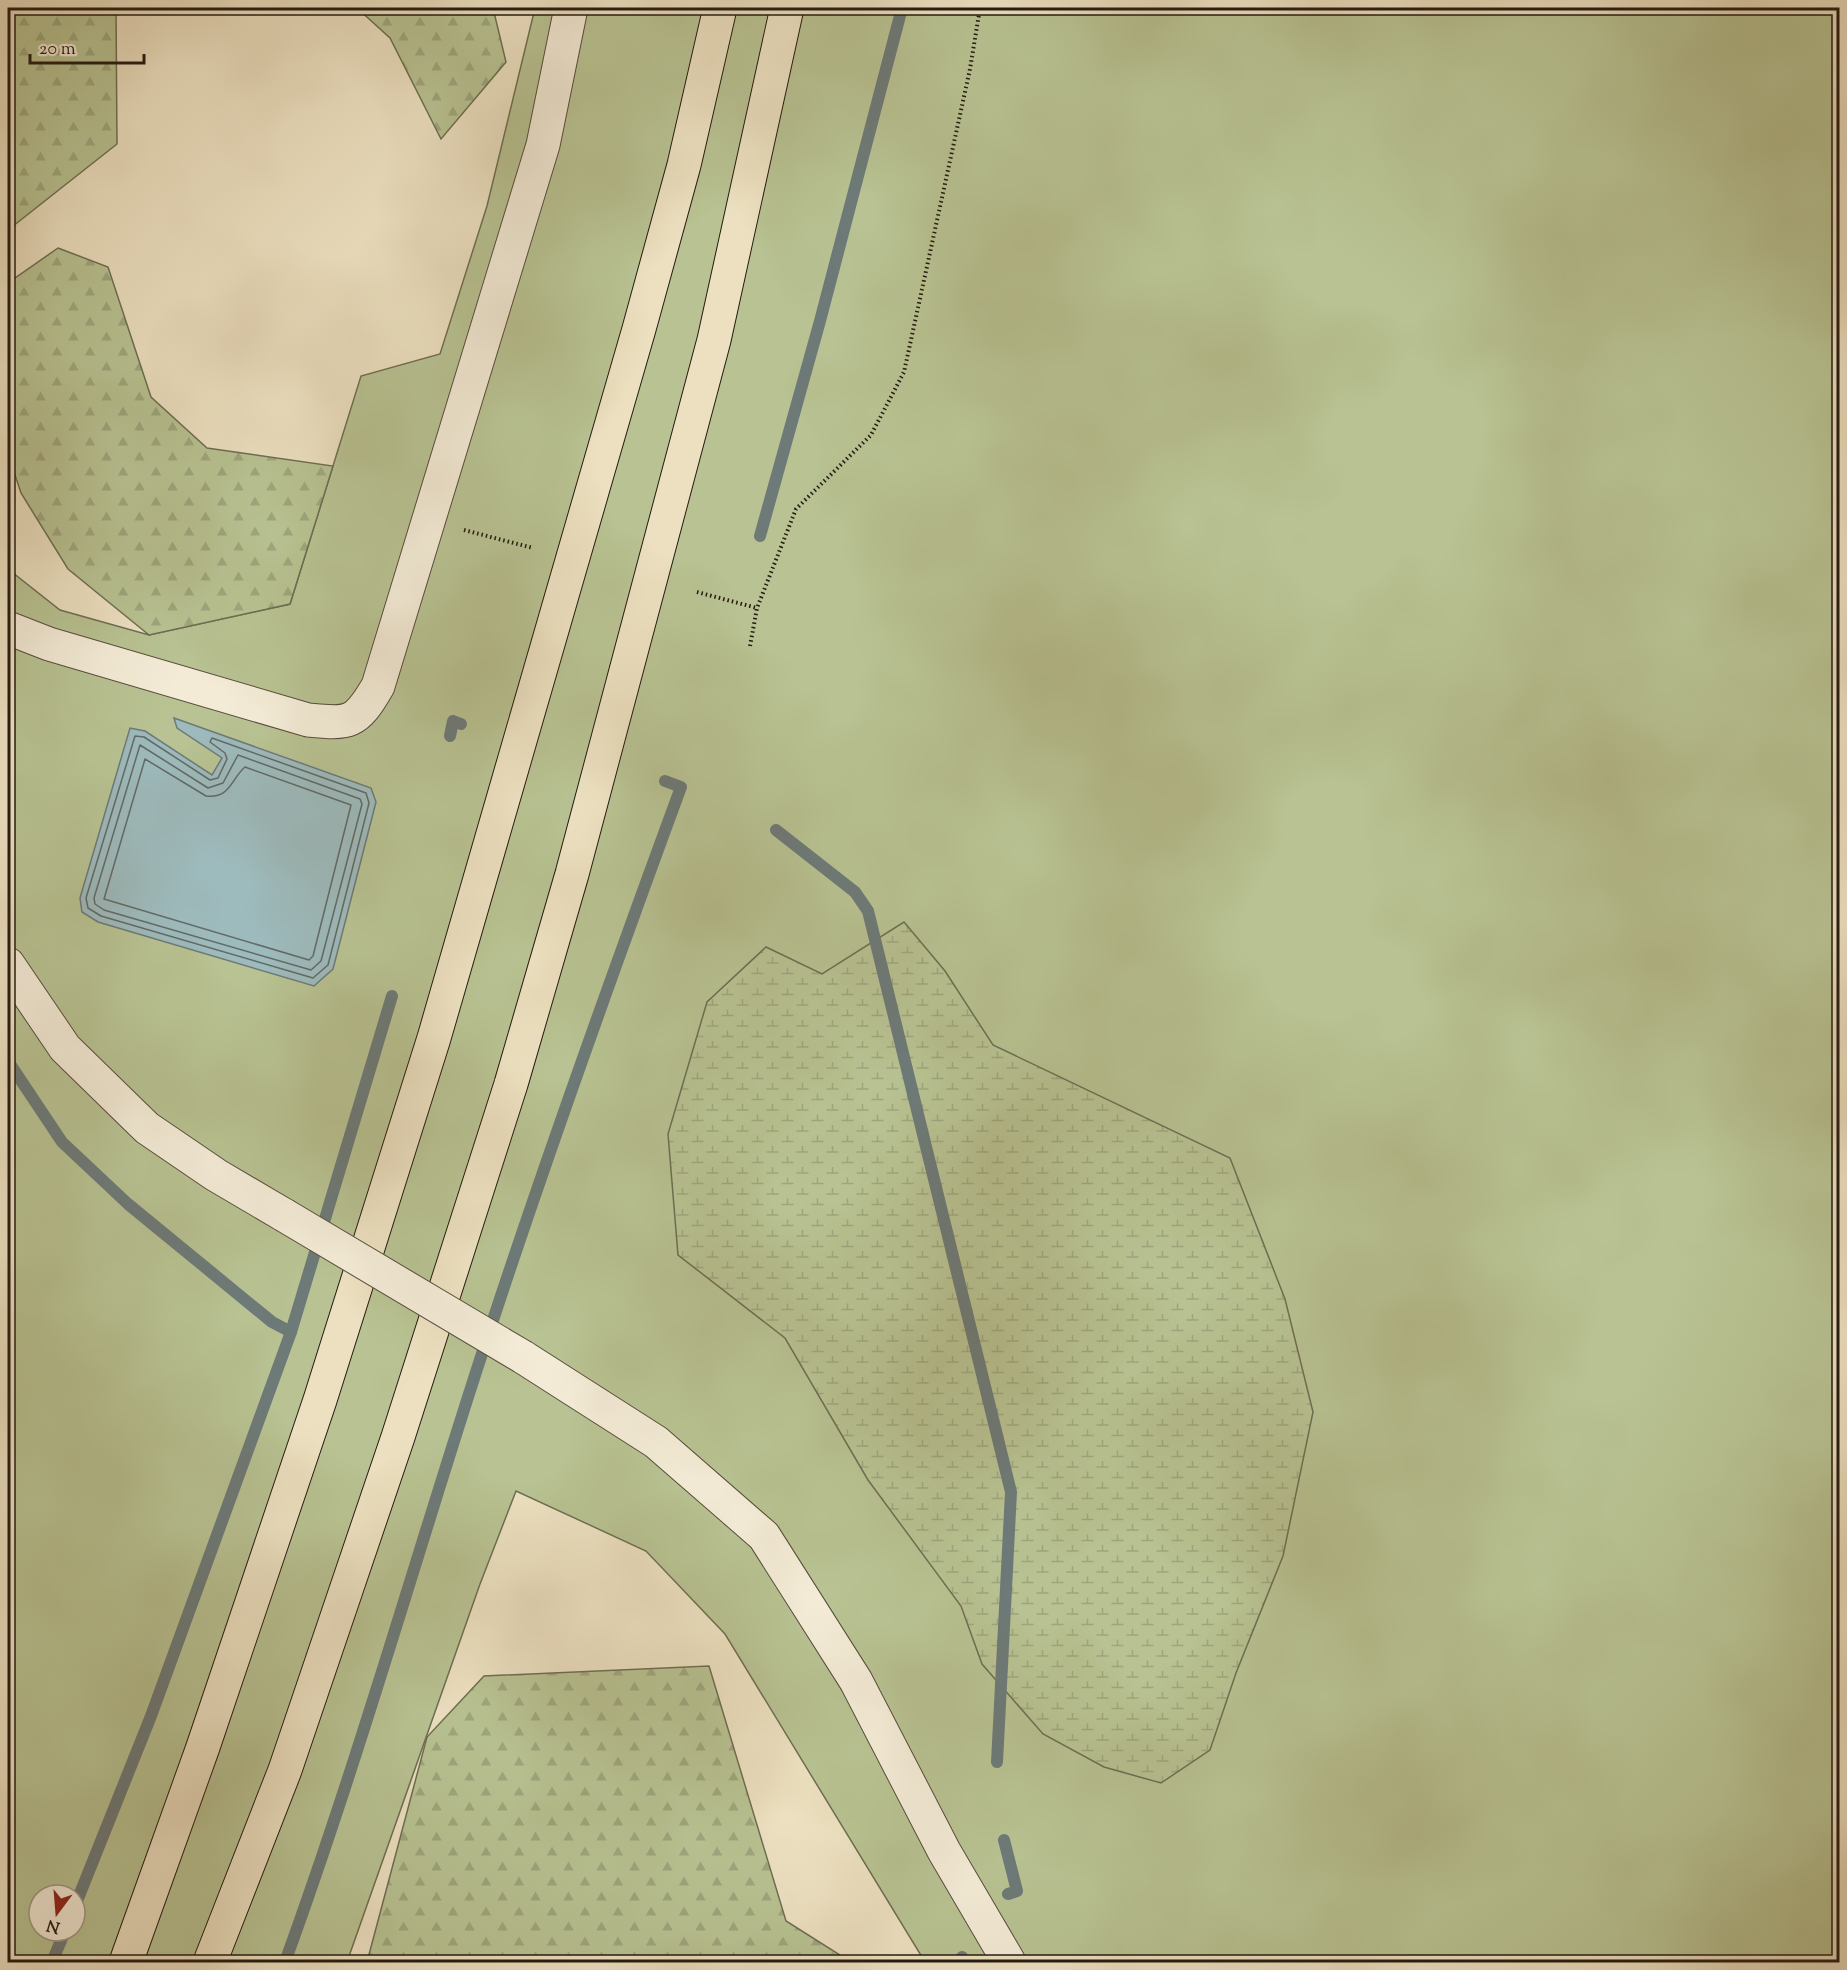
<svg xmlns="http://www.w3.org/2000/svg" width="1847" height="1970" font-family="'Sorts Mill Goudy',serif">
<style>
.grass{fill:#b8c292;stroke:#6e6e52;stroke-width:1.5;fill-rule:evenodd}
.forest{fill:url(#forest-firs);stroke:#6e6e52;stroke-width:1.5}
.wetland{fill:url(#wetland-marsh);stroke:#6e6e52;stroke-width:1.5}
.water{fill:#9dbabc;stroke:#6d7a78;stroke-width:1.5}
.lines{fill:none;stroke-linecap:round;stroke-linejoin:round}
.shore{stroke:#616a66;stroke-width:1.5}
.stream{stroke:#6d7a78;stroke-width:12}
.minor-casing{stroke:#574c3d;stroke-width:35}
.highway-casing{stroke:#251b11;stroke-width:35}
.path{stroke:#251b11;stroke-width:4;stroke-dasharray:1.5 3;stroke-linecap:butt}
.minor{stroke:#f3ebd6;stroke-width:33}
.highway{stroke:#ece0c0;stroke-width:33}
.minor-bridge-casing{stroke:#574c3d;stroke-width:35;stroke-linecap:butt}
.minor-bridge{stroke:#f3ebd6;stroke-width:33}
</style>
<defs>
<pattern id="forest-firs" width="22" height="20" patternUnits="userSpaceOnUse" patternTransform="scale(1.5)"><rect width="22" height="20" fill="#b8c292"/><path d="M5 1l3.5 6h-7zM16 11l3.5 6h-7z" fill="#9ea67d"/></pattern>
<pattern id="wetland-marsh" width="20" height="14" patternUnits="userSpaceOnUse" patternTransform="scale(1.5)"><rect width="20" height="14" fill="#b8c292"/><path d="M1 5h8M5 5V1M11 12h8M15 12V8" fill="none" stroke="#9ea67d"/></pattern>
</defs>
<rect width="100%" height="100%" fill="#ece0c0"/>
<filter id="stains"><feTurbulence type="fractalNoise" baseFrequency=".00333" numOctaves="4"/><feColorMatrix values="0 0 0 0 .2 0 0 0 0 .09 0 0 0 0 .02 0 0 0 .5 -.17"/></filter>
<radialGradient id="worn" r=".72"><stop offset=".6" stop-color="#630" stop-opacity="0"/><stop offset="1" stop-color="#630" stop-opacity=".3"/></radialGradient>
<path class="grass" d="M535 8H1839V1962H925L725 1634 646 1551 516 1491 480 1584 347 1962H8V569L60 610 149 635 290 604 361 376 440 354 487 206ZM39 1895H75V1931H39Z"/>
<g class="forest">
<polygon points="8,8 116,8 117,144 8,230"/>
<polygon points="357,8 493,8 506,62 441,139 390,38"/>
<polygon points="58,248 108,267 151,397 207,448 333,466 290,604 149,635 68,569 21,493 8,454 8,283"/>
<polygon points="709,1666 786,1921 851,1962 367,1962 427,1737 484,1676"/>
</g>
<polygon class="wetland" points="904,922 945,971 993,1045 1230,1158 1285,1299 1313,1412 1283,1556 1236,1673 1210,1750 1161,1783 1104,1767 1043,1734 982,1664 961,1606 868,1480 785,1338 678,1255 668,1134 707,1002 766,947 822,974"/>
<polygon class="water" points="174,718 371,788 376,802 333,969 314,986 98,922 82,912 80,898 130,728 145,731 212,775 222,758 177,728"/>
<g class="lines">
<g class="shore">
<polygon points="135,736 144,737 210,780 218,778 227,759 225,753 210,742 212,738 366,793 369,803 328,965 313,978 101,916 88,908 86,898"/>
<polygon points="140,745 208,788 223,783 238,755 360,799 362,804 321,961 311,970 104,910 95,904 94,898"/>
<path d="M145 759 206 796C230 799 231 779 245 767L351 805 313 956 309 960 104 899Z"/>
</g>
<g class="stream">
<polyline points="760,536 820,321 902,8"/>
<polyline points="450,736 453,721 461,724"/>
<polyline points="776,830 855,892 868,911 1011,1492 997,1762"/>
<polyline points="8,1061 62,1142 128,1204 272,1322 291,1332 392,996"/>
<polyline points="1004,1840 1017,1891 1008,1894"/>
<polyline points="75,1906 151,1716 291,1332"/>
<polyline points="52,1962 65,1931"/>
<path d="M285 1962C356 1767 413 1567 477 1369 540 1174 610 980 681 787L665 781"/>
<polyline points="958,1962 962,1957"/>
</g>
<defs>
<g id="minor">
<path d="M8 628 49 644 308 720C350 724 356 724 378 686L543 145 571 8"/>
<polyline points="8,964 65,1048 147,1128 216,1175 284,1215"/>
<polyline points="523,1357 656,1442 764,1536 856,1681 944,1851 1009,1962"/>
</g>
<g id="highway">
<polyline points="126,1962 203,1747 320,1400 434,1038 639,329 684,165 720,8"/>
<polyline points="210,1962 285,1770 398,1437 511,1084 572,874 714,340 787,8"/>
</g>
</defs>
<use href="#minor" class="minor-casing"/>
<use href="#highway" class="highway-casing"/>
<g class="path">
<polyline points="464,530 533,548"/>
<polyline points="697,592 757,608"/>
<polyline points="750,646 757,608 796,509 871,435 904,372 970,69 980,8"/>
</g>
<use href="#minor" class="minor"/>
<use href="#highway" class="highway"/>
<defs>
<polyline id="minor-bridge" points="284,1215 523,1357"/>
</defs>
<use href="#minor-bridge" class="minor-bridge-casing"/>
<use href="#minor-bridge" class="minor-bridge"/>
</g>
<rect width="1847" height="1970" fill="none" stroke="#ece0c0" stroke-width="30"/>
<rect x="9" y="9" width="1829" height="1952" fill="none" stroke="#251b11" stroke-width="3"/>
<rect x="15" y="15" width="1817" height="1940" fill="none" stroke="#251b11" stroke-width="1.5"/>
<g transform="translate(57 1913) rotate(196)"><circle r="28" fill="#f3ebd6" stroke="#a19887" stroke-width="1.5"/>
<path d="M0-4.5L10 22L0 15L-10 22Z" fill="#8f2418"/>
<text y="-9" font-size="16" font-weight="bold" text-anchor="middle" fill="#251b11">N</text>
</g>
<path d="M30 54v9h114v-9" fill="none" stroke="#251b11" stroke-width="3"/>
<text x="39" y="54" font-size="18" fill="#251b11" stroke="#f3ebd6" stroke-width="4.5" paint-order="stroke">20 m</text>
<rect width="100%" height="100%" filter="url(#stains)"/>
<rect width="100%" height="100%" fill="url(#worn)"/>
</svg>
